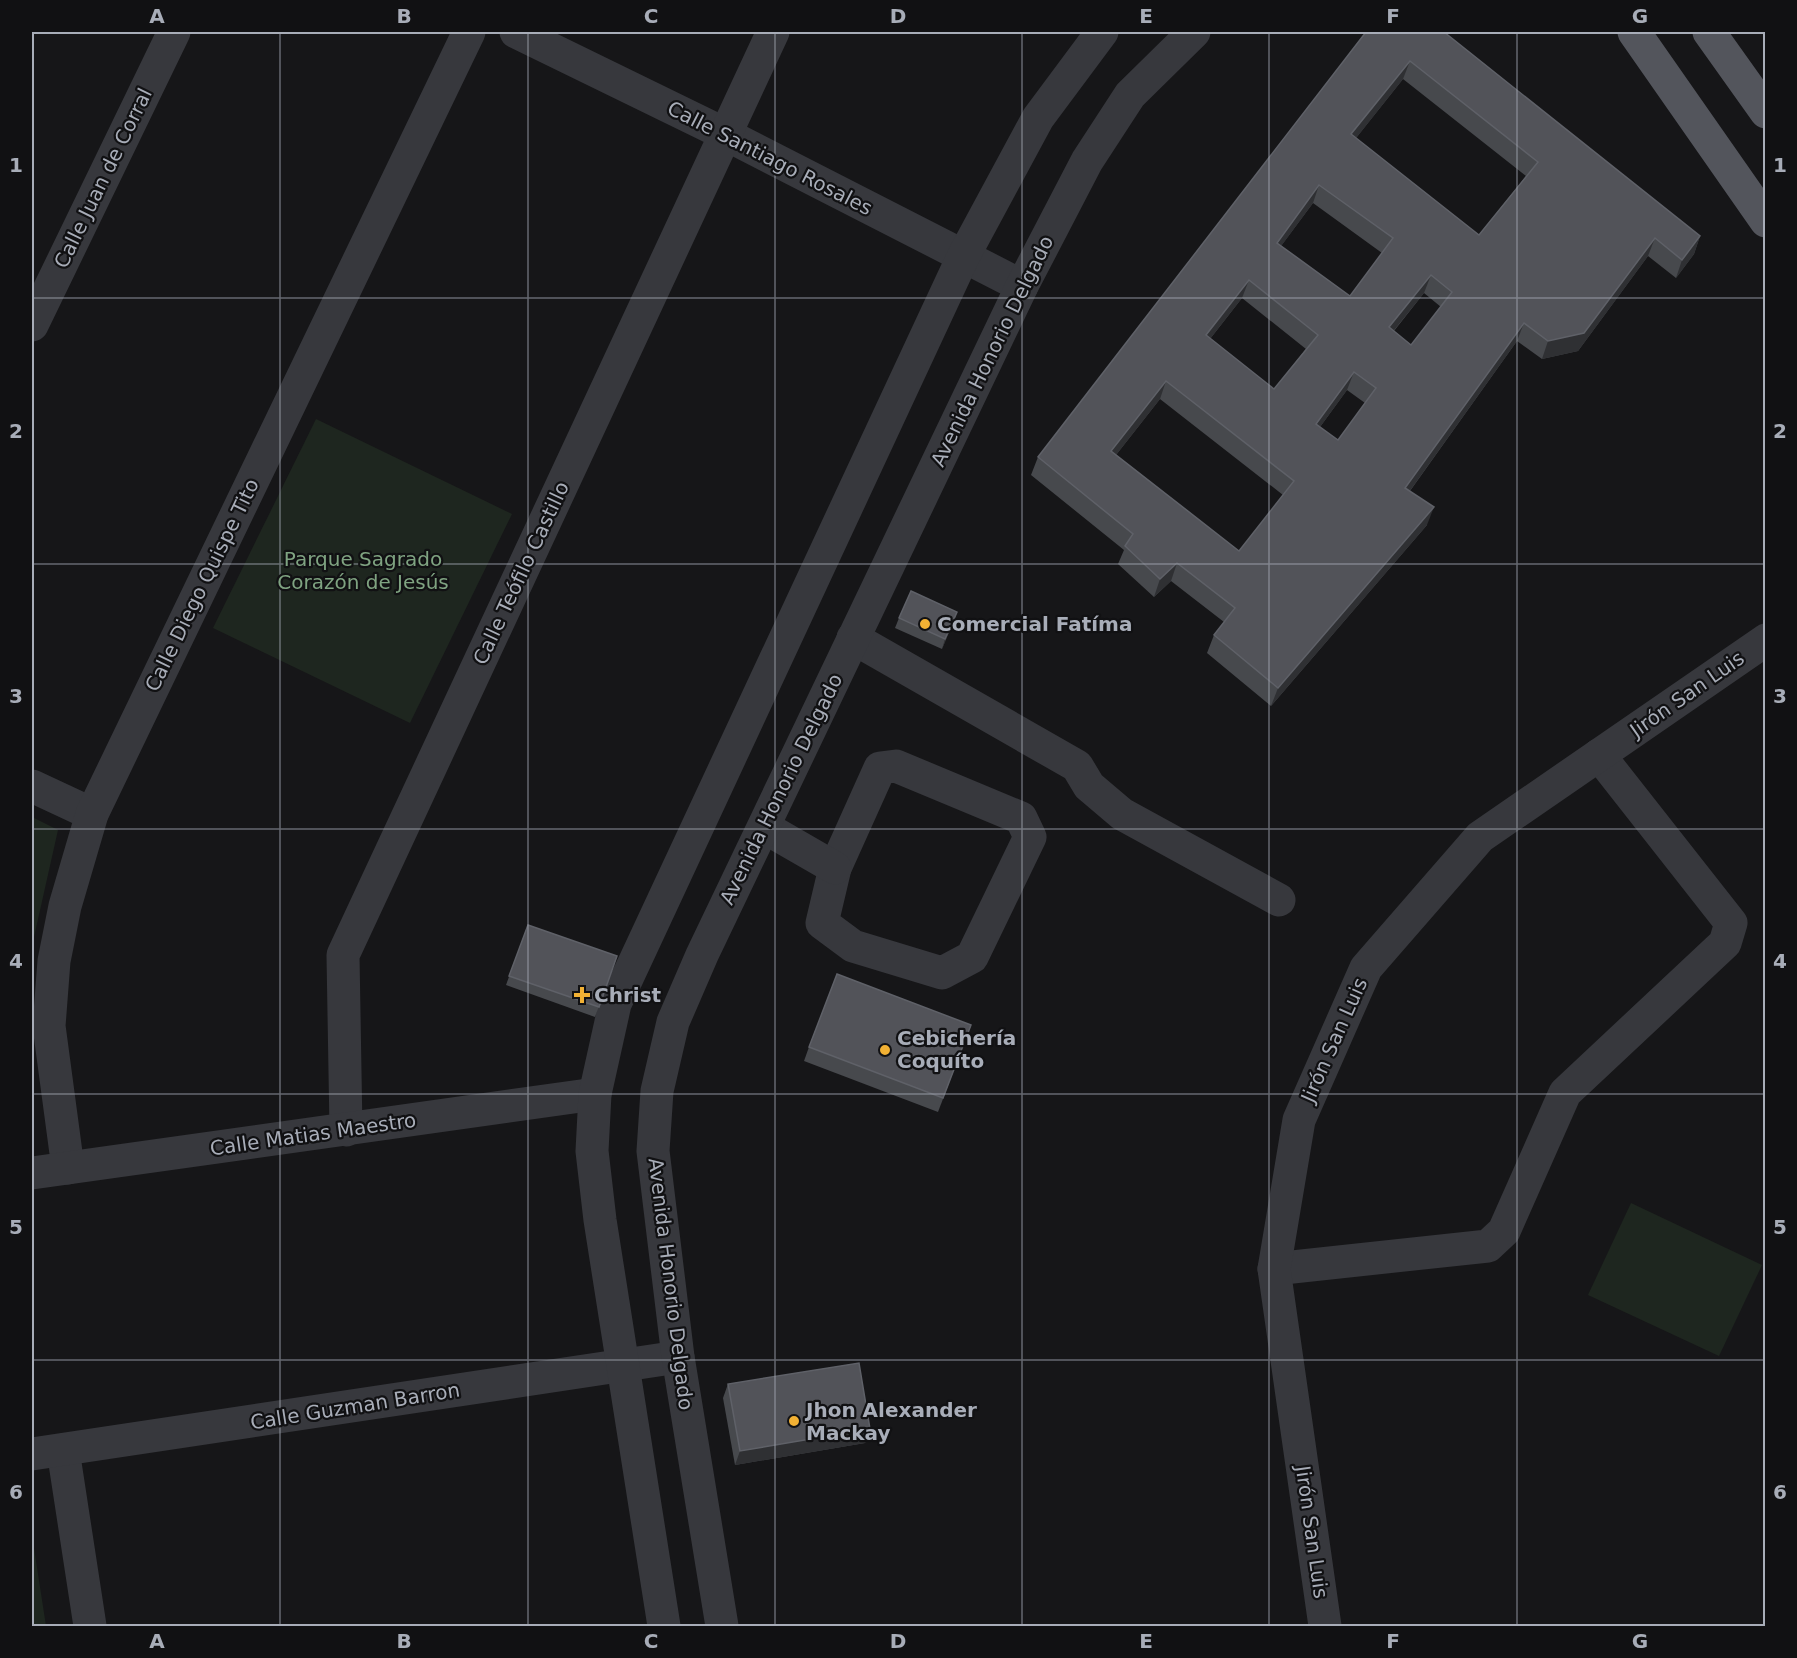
<svg xmlns="http://www.w3.org/2000/svg" width="1797" height="1658" font-family="'DejaVu Sans',sans-serif">
<style>
.green{fill:#1e261f}
.lines{fill:none;stroke-linecap:round;stroke-linejoin:round}
.minor{stroke:#37383d;stroke-width:33}
.major{stroke:#53555c;stroke-width:33}
.wall{fill:#47494d;fill-rule:evenodd}
.shaded-wall{fill:#2f3033}
.building{fill:#525359;stroke:#5f6168;stroke-width:1.5;fill-rule:evenodd}
.grid{fill:none;stroke:#a8adb8;stroke-width:1.5;stroke-opacity:0.55}
.poi-dot{fill:#f2b134;stroke:#111113;stroke-width:2}
.labels{text-anchor:middle;stroke-width:4.5;stroke-linejoin:round;paint-order:stroke}
.street-label{font-size:20px;fill:#a8adb8;stroke:#111113}
.park-label{font-size:20px;fill:#7fa381;stroke:#111113}
.poi-label{font-size:20px;font-weight:bold;fill:#a8adb8;stroke:#111113;text-anchor:start}
.neatline{fill:none;stroke:#a8adb8;stroke-width:2}
.grid-label{font-size:20px;text-anchor:middle;font-weight:bold;fill:#a8adb8}
</style>
<rect width="100%" height="100%" fill="#161618"/>
<g class="green">
<polygon points="316,419 512,514 410,723 213,628"/>
<polygon points="32,817 58,830 32,946"/>
<polygon points="1631,1203 1762,1265 1719,1356 1588,1295"/>
<polygon points="32,1535 46,1626 32,1626"/>
</g>
<g class="lines">
<g class="minor">
<polyline points="516,32 725,134 1022,286"/>
<polyline points="32,325 174,32"/>
<polyline points="853,638 1077,766 1089,786 1122,814 1279,900"/>
<polygon points="896,766 1021,818 1030,837 972,957 942,973 853,946 822,923 835,868 880,768"/>
<polyline points="32,786 92,814"/>
<polyline points="764,827 835,868"/>
<polyline points="346,1130 343,955 773,32"/>
<polyline points="68,1168 49,1026 54,961 65,906 92,814 469,32"/>
<polyline points="32,1173 595,1094"/>
<polyline points="1274,1269 1488,1246 1504,1231 1565,1093 1725,943 1731,923 1599,755"/>
<polyline points="63,1450 90,1626"/>
<polyline points="32,1454 678,1357"/>
<polyline points="664,1626 600,1220 592,1151 595,1094 615,1004 963,257 1038,118 1102,32"/>
<polyline points="722,1626 678,1357 653,1151 657,1091 673,1022 702,955 1022,286 1087,161 1130,95 1194,32"/>
<polyline points="1325,1626 1274,1269 1299,1120 1366,968 1480,837 1766,640"/>
</g>
<g class="major">
<polyline points="1634,32 1766,221"/>
<polyline points="1709,32 1766,112"/>
</g>
</g>
<g class="wall">
<path d="M1366 32 1700 236 1694 254 1676 278 1648 256 1578 351 1542 359 1517 341 1410 491 1427 525 1271 706 1207 653 1214 635 1224 622 1171 581 1154 597 1118 564 1124 550 1031 475 1038 457ZM1403 79 1526 176 1479 235 1356 138ZM1313 203 1382 253 1350 296 1281 246ZM1424 293 1441 307 1411 345 1394 331ZM1242 298 1306 349 1274 389 1210 339ZM1347 390 1365 403 1338 440 1320 427ZM1160 399 1283 495 1239 551 1116 455Z"/>
<polygon points="957,612 942,649 895,628 899,618"/>
<polygon points="528,925 617,956 595,1017 506,985"/>
<polygon points="971,1025 938,1112 804,1061 809,1047"/>
<polygon points="728,1384 870,1429 865,1443 735,1465 723,1398"/>
</g>
<g class="shaded-wall">
<polygon points="1410,61 1403,79 1345,152 1351,134"/>
<polygon points="1319,185 1313,203 1270,261 1277,243"/>
<polygon points="1700,236 1694,254 1676,278 1682,260"/>
<polygon points="1655,238 1648,256 1578,351 1542,359 1548,341"/>
<polygon points="1431,275 1424,293 1382,345 1389,327"/>
<polygon points="1249,280 1242,298 1199,353 1206,335"/>
<polygon points="1524,323 1517,341 1399,506 1405,488"/>
<polygon points="1354,372 1347,390 1309,442 1316,424"/>
<polygon points="1166,381 1160,399 1105,469 1111,451"/>
<polygon points="1434,507 1427,525 1271,706 1278,688"/>
<polygon points="1177,563 1171,581 1154,597 1160,579"/>
<polygon points="957,612 954,621 942,649 945,639"/>
<polygon points="870,1429 865,1443 735,1465 740,1451"/>
</g>
<g class="building">
<path d="M1366 32H1444L1700 236 1682 260 1655 238 1584 333 1548 341 1524 323 1405 488 1434 507 1278 688 1214 635 1235 608 1177 563 1160 579 1125 546 1133 534 1038 457ZM1410 61 1538 162 1479 235 1351 134ZM1319 185 1393 238 1350 296 1277 243ZM1431 275 1452 292 1411 345 1389 327ZM1249 280 1318 335 1274 389 1206 335ZM1354 372 1376 388 1338 440 1316 424ZM1166 381 1294 481 1239 551 1111 451Z"/>
<polygon points="911,591 957,612 945,639 899,618"/>
<polygon points="528,925 617,956 599,1007 509,976"/>
<polygon points="837,974 971,1025 943,1098 809,1047"/>
<polygon points="859,1363 870,1429 740,1451 728,1384"/>
</g>
<path class="grid" d="M280 32V1626M528 32V1626M775 32V1626M1022 32V1626M1269 32V1626M1517 32V1626M32 298H1766M32 564H1766M32 829H1766M32 1094H1766M32 1360H1766"/>
<g class="poi-dot">
<circle cx="925" cy="624" r="6"/>
<path d="M579 986h6v6h6v6h-6v6h-6v-6h-6v-6h6z"/>
<circle cx="885" cy="1050" r="6"/>
<circle cx="794" cy="1421" r="6"/>
</g>
<g class="labels">
<g class="street-label">
<text transform="translate(770 158) rotate(27)" y="7">Calle Santiago Rosales</text>
<text transform="translate(103 178) rotate(-64)" y="7">Calle Juan de Corral</text>
<text transform="translate(992 351) rotate(-64)" y="7">Avenida Honorio Delgado</text>
<text transform="translate(521 573) rotate(-65)" y="7">Calle Teófilo Castillo</text>
<text transform="translate(202 585) rotate(-64)" y="7">Calle Diego Quispe Tito</text>
<text transform="translate(1687 694) rotate(-35)" y="7">Jirón San Luis</text>
<text transform="translate(781 789) rotate(-64)" y="7">Avenida Honorio Delgado</text>
<text transform="translate(1334 1040) rotate(-66)" y="7">Jirón San Luis</text>
<text transform="translate(313 1134) rotate(-8)" y="7">Calle Matias Maestro</text>
<text transform="translate(671 1284) rotate(83)" y="7">Avenida Honorio Delgado</text>
<text transform="translate(355 1406) rotate(-9)" y="7">Calle Guzman Barron</text>
<text transform="translate(1312 1532) rotate(82)" y="7">Jirón San Luis</text>
</g>
<g class="park-label">
<text x="363" y="566">Parque Sagrado<tspan x="363" dy="23">Corazón de Jesús</tspan></text>
</g>
<g class="poi-label">
<text x="937" y="631">Comercial Fatíma</text>
<text x="594" y="1002">Christ</text>
<text x="897" y="1045">Cebichería<tspan x="897" dy="23">Coquíto</tspan></text>
<text x="806" y="1417">Jhon Alexander<tspan x="806" dy="23">Mackay</tspan></text>
</g>
</g>
<rect width="1797" height="1658" fill="none" stroke="#111113" stroke-width="66"/>
<rect x="33" y="33" width="1731" height="1592" class="neatline"/>
<g class="grid-label">
<text x="157" y="23">A</text>
<text x="404" y="23">B</text>
<text x="651" y="23">C</text>
<text x="898" y="23">D</text>
<text x="1146" y="23">E</text>
<text x="1393" y="23">F</text>
<text x="1640" y="23">G</text>
<text x="16" y="172">1</text>
<text x="1780" y="172">1</text>
<text x="16" y="438">2</text>
<text x="1780" y="438">2</text>
<text x="16" y="703">3</text>
<text x="1780" y="703">3</text>
<text x="16" y="968">4</text>
<text x="1780" y="968">4</text>
<text x="16" y="1234">5</text>
<text x="1780" y="1234">5</text>
<text x="16" y="1499">6</text>
<text x="1780" y="1499">6</text>
<text x="157" y="1648">A</text>
<text x="404" y="1648">B</text>
<text x="651" y="1648">C</text>
<text x="898" y="1648">D</text>
<text x="1146" y="1648">E</text>
<text x="1393" y="1648">F</text>
<text x="1640" y="1648">G</text>
</g>
</svg>
